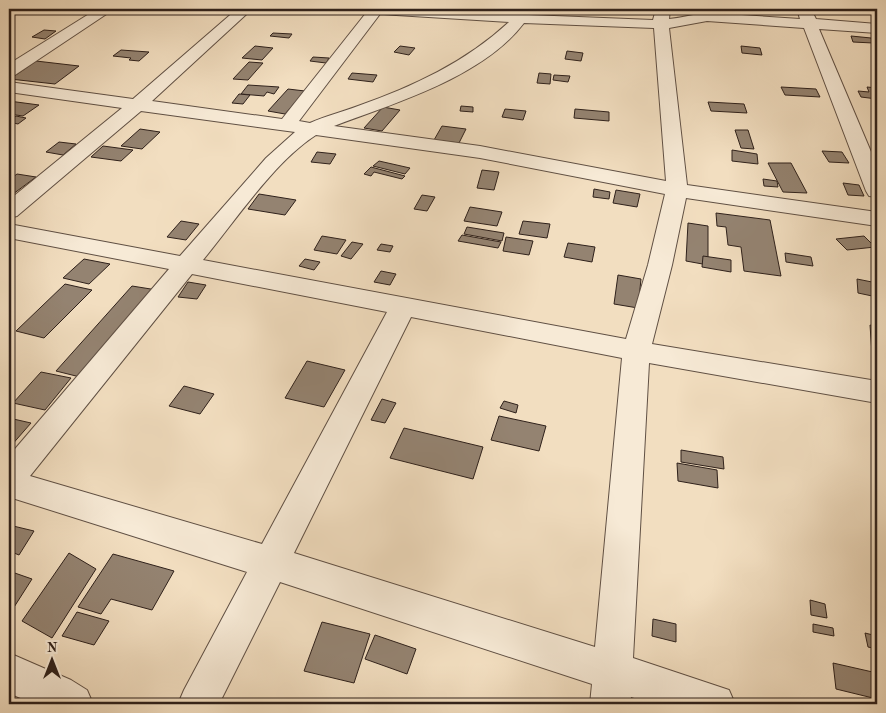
<svg xmlns="http://www.w3.org/2000/svg" width="886" height="713" font-family="'Old Standard TT',serif">
<style>
.building{fill:#948371;stroke:#2f211b}
.lines{fill:none;stroke-linecap:round;stroke-linejoin:round}
.street-casing{stroke:#605044;stroke-width:2}
.street{fill:#f7ead6;fill-rule:evenodd}
</style>
<rect width="100%" height="100%" fill="#f2dec0"/>
<filter id="stains"><feTurbulence type="fractalNoise" baseFrequency=".004" numOctaves="4"/><feColorMatrix values="0 0 0 0 .2 0 0 0 0 .09 0 0 0 0 .02 0 0 0 .5 -.17"/></filter>
<radialGradient id="worn" r=".72"><stop offset=".6" stop-color="#630" stop-opacity="0"/><stop offset="1" stop-color="#630" stop-opacity=".3"/></radialGradient>
<g class="building">
<polygon points="44,30 56,31 45,39 32,37"/>
<polygon points="273,33 292,34 289,38 270,36"/>
<polygon points="851,36 871,38 873,43 853,42"/>
<polygon points="255,46 273,48 262,60 242,58"/>
<polygon points="400,46 415,48 409,55 394,52"/>
<polygon points="741,46 760,48 762,55 742,53"/>
<polygon points="121,50 149,52 139,61 129,60 131,58 113,56"/>
<polygon points="567,51 583,53 581,61 565,59"/>
<polygon points="313,57 329,58 326,63 310,61"/>
<polygon points="36,61 79,66 55,84 10,79"/>
<polygon points="249,62 263,63 248,80 233,79"/>
<polygon points="352,73 377,75 373,82 348,79"/>
<polygon points="539,73 551,74 550,84 537,83"/>
<polygon points="554,75 570,76 568,82 553,80"/>
<polygon points="248,85 279,87 274,94 267,92 264,96 241,94"/>
<polygon points="781,87 816,89 820,97 785,95"/>
<polygon points="867,87 877,88 877,99 861,97 858,91 869,92"/>
<polygon points="288,89 305,91 285,114 268,111"/>
<polygon points="239,94 250,95 243,104 232,103"/>
<polygon points="9,101 39,105 23,116 9,114"/>
<polygon points="708,102 744,104 747,113 711,111"/>
<polygon points="461,106 473,107 473,112 460,111"/>
<polygon points="383,107 400,110 382,131 364,128"/>
<polygon points="505,109 526,111 523,120 502,117"/>
<polygon points="575,109 609,112 609,121 574,118"/>
<polygon points="16,116 26,118 18,124 9,122"/>
<polygon points="442,126 466,129 459,143 434,140"/>
<polygon points="140,129 160,132 142,149 121,146"/>
<polygon points="735,130 748,130 754,149 741,148"/>
<polygon points="59,142 76,144 63,155 46,152"/>
<polygon points="103,146 133,150 121,161 91,157"/>
<polygon points="732,150 757,154 758,164 732,161"/>
<polygon points="822,151 842,152 849,163 829,162"/>
<polygon points="317,152 336,154 330,164 311,162"/>
<polygon points="379,161 410,168 405,174 373,166"/>
<polygon points="768,163 791,163 807,193 783,192"/>
<polygon points="371,167 405,176 402,179 374,172 371,176 364,174"/>
<polygon points="482,170 499,172 494,190 477,188"/>
<polygon points="17,174 36,177 9,197 9,180"/>
<polygon points="763,179 777,181 778,187 764,186"/>
<polygon points="843,183 859,185 864,196 848,195"/>
<polygon points="594,189 610,192 609,199 593,197"/>
<polygon points="616,190 640,194 637,207 613,203"/>
<polygon points="259,194 296,200 285,215 248,209"/>
<polygon points="422,195 435,197 427,211 414,209"/>
<polygon points="470,207 502,212 497,226 464,221"/>
<polygon points="716,213 770,220 781,276 744,271 741,247 728,245 726,227 717,226"/>
<polygon points="181,221 199,224 186,240 167,237"/>
<polygon points="523,221 550,224 547,238 519,234"/>
<polygon points="688,223 708,226 708,265 686,261"/>
<polygon points="467,227 504,233 502,241 464,234"/>
<polygon points="462,235 501,242 498,248 458,241"/>
<polygon points="322,236 346,240 337,254 314,250"/>
<polygon points="864,236 875,247 847,250 836,239"/>
<polygon points="506,237 533,241 529,255 503,251"/>
<polygon points="352,242 363,244 351,259 341,256"/>
<polygon points="568,243 595,247 592,262 564,257"/>
<polygon points="381,244 393,246 390,252 377,250"/>
<polygon points="785,253 811,257 813,266 786,262"/>
<polygon points="703,256 731,260 731,272 702,267"/>
<polygon points="84,259 110,264 89,284 63,278"/>
<polygon points="305,259 320,262 314,270 299,266"/>
<polygon points="381,271 396,274 390,285 374,282"/>
<polygon points="618,275 641,279 638,308 614,304"/>
<polygon points="857,279 877,283 877,297 858,293"/>
<polygon points="188,282 206,285 197,299 178,297"/>
<polygon points="65,284 92,290 44,338 16,331"/>
<polygon points="132,286 157,290 84,378 56,371"/>
<polygon points="870,325 877,327 877,369 873,368"/>
<polygon points="307,361 345,370 324,407 285,398"/>
<polygon points="41,372 71,378 45,410 13,403"/>
<polygon points="184,386 214,394 200,414 169,406"/>
<polygon points="382,399 396,403 385,423 371,420"/>
<polygon points="504,401 518,405 516,413 500,408"/>
<polygon points="499,416 546,426 539,451 491,440"/>
<polygon points="9,418 31,423 10,447 9,447"/>
<polygon points="404,428 483,447 473,479 390,458"/>
<polygon points="681,450 723,457 724,469 681,462"/>
<polygon points="677,463 717,470 718,488 678,481"/>
<polygon points="9,525 34,531 19,555 9,551"/>
<polygon points="69,553 96,569 52,638 22,621"/>
<polygon points="113,554 174,571 152,610 111,599 101,614 78,607"/>
<polygon points="9,571 32,579 9,615"/>
<polygon points="810,600 825,604 827,618 811,615"/>
<polygon points="77,612 109,621 94,645 62,636"/>
<polygon points="653,619 676,624 676,642 652,636"/>
<polygon points="322,622 370,634 354,683 304,671"/>
<polygon points="813,624 833,628 834,636 813,632"/>
<polygon points="865,633 877,636 877,649 868,647"/>
<polygon points="375,635 416,649 407,674 365,659"/>
<polygon points="833,663 877,673 877,699 836,689"/>
</g>
<g class="lines">
<defs>
<g id="street">
<polygon points="97,9 114,9 15,75 9,76 9,64"/>
<path d="M237 9H252L152 101 282 119 366 13 360 12 358 9H431L515 14 519 9H533L529 15 653 20 656 9H670L669 19C692 17 710 9 733 9L727 14 800 19 797 9H811L816 19 877 24V33L819 29 877 166V197L869 196 866 191 804 28 707 21 669 28 687 185 877 212V226L686 198 672 265 652 344 877 381V403L649 363 633 658 729 690 735 704H654L631 697 630 704H590L592 684 280 582 219 704H178L184 690 247 572 9 497V456L169 269 9 238V224L180 256 266 158 295 132 141 111 17 216 9 218V200L122 108 9 92V82L133 99ZM380 14 509 22C466 62 412 87 358 106 342 112 325 116 310 123L299 121ZM524 23 654 28 666 181 480 146 334 126C395 103 483 77 524 23ZM316 135 480 158 665 194 648 265 626 339 203 260C235 221 274 162 316 135ZM192 274 387 312 262 544 30 476ZM411 317 622 358 595 647 294 553Z"/>
<polygon points="9,653 71,680 87,690 93,704 34,704 9,693"/>
</g>
</defs>
<use href="#street" class="street-casing"/>
<use href="#street" class="street"/>
</g>
<rect width="886" height="713" fill="none" stroke="#f2dec0" stroke-width="30"/>
<rect x="10" y="10" width="866" height="693" fill="none" stroke="#2f211b" stroke-width="2.5"/>
<rect x="15" y="15" width="856" height="683" fill="none" stroke="#2f211b"/>
<g transform="translate(52 660)" stroke="#f7ead6" stroke-width="4" paint-order="stroke">
<path d="M0-4L9 19L0 12L-9 19Z" fill="#2f211b"/>
<text y="-8" font-size="14" font-weight="bold" text-anchor="middle" fill="#2f211b">N</text>
</g>
<rect width="100%" height="100%" filter="url(#stains)"/>
<rect width="100%" height="100%" fill="url(#worn)"/>
</svg>
